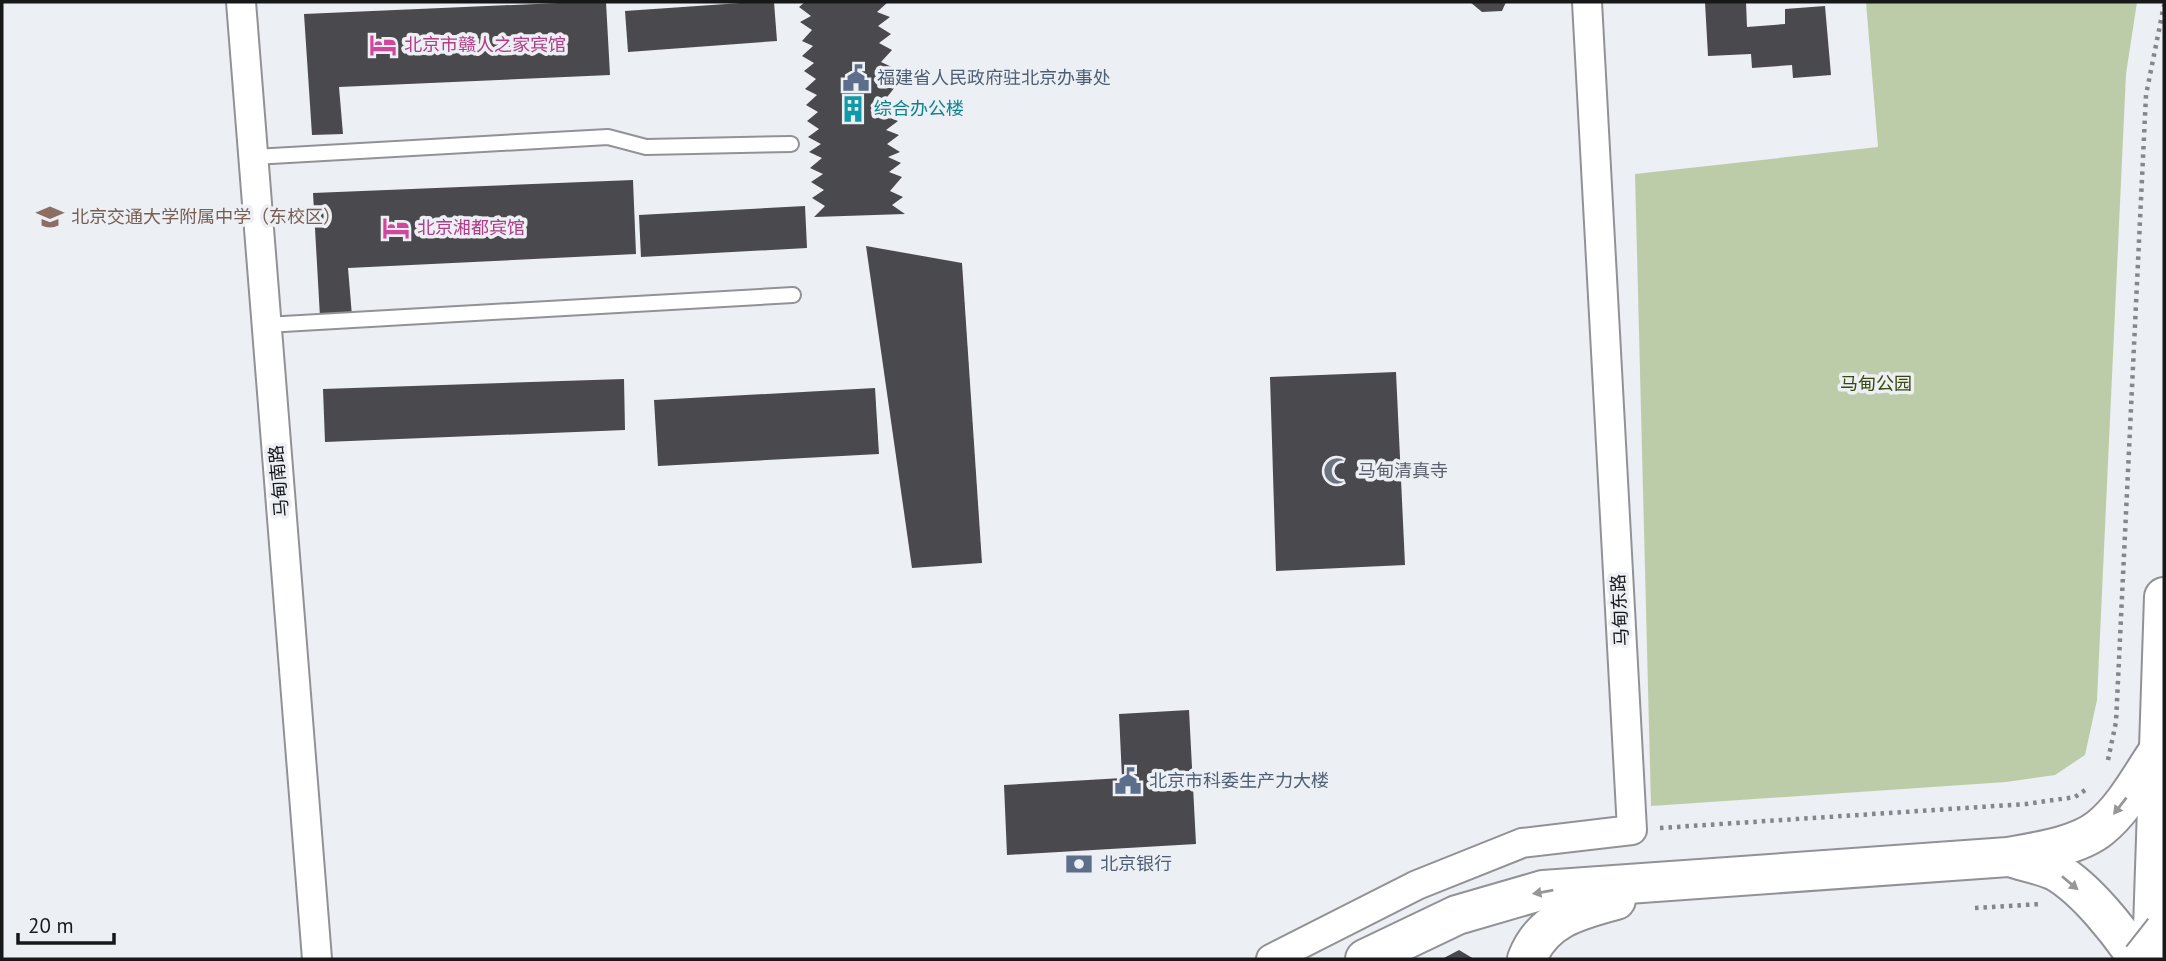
<svg xmlns="http://www.w3.org/2000/svg" width="2166" height="961" font-family="'PT Sans','Noto Sans SC',sans-serif">
<style>
.green{fill:#bdcca8}
.building{fill:#4a494d}
.lines{fill:none;stroke-linecap:round;stroke-linejoin:round}
.service-casing{stroke:#909296;stroke-width:18}
.minor-casing{stroke:#909296;stroke-width:32}
.secondary-casing{stroke:#909296;stroke-width:42}
.path{stroke:#848689;stroke-width:4.5;stroke-dasharray:3.5 5;stroke-linecap:butt}
.service{stroke:#fff;stroke-width:14}
.minor{stroke:#fff;stroke-width:28}
.secondary{stroke:#fff;stroke-width:38}
.motorway-bridge-casing{stroke:#909296;stroke-width:42;stroke-linecap:butt}
.motorway-bridge{stroke:#fff;stroke-width:38}
.oneway{fill:#979798}
.labels{text-anchor:middle;stroke-width:7;stroke-linejoin:round;paint-order:stroke}
.hotel-label{font-size:18px;fill:#b23c85;stroke:#eceff3;text-anchor:start}
.service-label{font-size:18px;fill:#4e5e75;stroke:#eceff3;text-anchor:start}
.culture-label{font-size:18px;fill:#0d838f;stroke:#eceff3;text-anchor:start}
.education-label{font-size:18px;fill:#785e54;stroke:#eceff3;text-anchor:start}
.park-label{font-size:18px;fill:#35490a;stroke:#eceff3}
.worship-label{font-size:18px;fill:#5b616d;stroke:#eceff3;text-anchor:start}
.street-label{font-size:18px;fill:#17181a;stroke:#eceff3}
</style>
<rect width="100%" height="100%" fill="#eceff3"/>
<polygon class="green" points="1866,2 2137,2 2126,74 2097,700 2085,755 2055,775 2006,782 1651,806 1635,174 1878,147"/>
<g class="building">
<polygon points="582,2 606,2 610,75 339,87 343,134 312,135 304,14"/>
<polygon points="755,2 774,2 777,41 628,52 625,11"/>
<polygon points="805,2 888,2 877,12 890,17 878,26 891,34 879,43 892,50 881,62 894,68 882,81 895,87 884,101 896,106 885,116 898,121 886,130 899,135 887,144 900,152 888,157 901,163 889,172 902,177 890,191 903,197 892,205 905,214 814,217 825,206 812,198 824,190 811,182 823,174 810,168 822,158 809,152 821,144 808,137 819,129 807,121 818,112 806,105 817,95 805,89 816,79 804,71 814,63 802,56 813,46 802,41 812,30 800,22 811,16 799,7"/>
<polygon points="1470,2 1506,2 1502,11 1482,12"/>
<polygon points="1705,2 1746,2 1747,27 1785,24 1785,9 1825,6 1831,75 1793,78 1792,65 1752,68 1751,54 1708,56"/>
<polygon points="633,180 636,254 348,268 352,316 320,317 313,193"/>
<polygon points="805,206 807,248 641,257 639,215"/>
<polygon points="866,246 962,263 982,563 912,568"/>
<polygon points="1396,372 1405,565 1276,571 1270,377"/>
<polygon points="624,379 625,430 325,442 323,389"/>
<polygon points="875,388 879,454 658,466 654,400"/>
<polygon points="1189,710 1196,844 1007,855 1004,785 1122,778 1119,714"/>
<polygon points="1459,950 1474,959 1442,959"/>
</g>
<g class="lines">
<defs>
<g id="service">
<polyline points="253,157 608,137 646,147 791,144"/>
<polyline points="266,325 793,295"/>
</g>
<g id="minor">
<polyline points="241,2 317,959"/>
<polyline points="1271,959 1417,885 1522,843 1632,830 1587,2"/>
</g>
<g id="secondary">
<path d="M2010 857C2025 862 2043 865 2057 872 2087 890 2119 931 2138 959"/>
<path d="M1365 959 1457 915 1543 890 2008 857C2036 852 2078 846 2100 828 2125 808 2141 776 2159 750"/>
<path d="M1527 959C1542 919 1578 910 1616 900"/>
<polyline points="2152,959 2164,597"/>
</g>
</defs>
<use href="#service" class="service-casing"/>
<use href="#minor" class="minor-casing"/>
<use href="#secondary" class="secondary-casing"/>
<g class="path">
<polyline points="2108,760 2116,722 2146,95 2164,5"/>
<polyline points="1660,828 2026,804 2075,797 2088,788"/>
<polyline points="1975,908 2040,904"/>
</g>
<use href="#service" class="service"/>
<use href="#minor" class="minor"/>
<use href="#secondary" class="secondary"/>
<defs>
<polyline id="motorway-bridge" points="2142,959 2164,931"/>
</defs>
<use href="#motorway-bridge" class="motorway-bridge-casing"/>
<use href="#motorway-bridge" class="motorway-bridge"/>
</g>
<defs><path id="oneway-solid" d="M-6-.8H1V-3.2L6.5 0L1 3.2V.8H-6Z" transform="scale(1.75)"/></defs>
<g class="oneway">
<use href="#oneway-solid" transform="translate(2120 806) rotate(128)"/>
<use href="#oneway-solid" transform="translate(2070 883) rotate(40)"/>
<use href="#oneway-solid" transform="translate(1543 892) rotate(170)"/>
</g>
<defs>
<symbol id="hotel-bare" viewBox="-9 -9 18 18"><path d="M-6-4.5h1.5V1H6V5H4.5V3h-9V5H-6ZM-4 0a1.8 1.8 0 1 1 3.6 0ZM.5 0V-2.5h3Q6-2.5 6 0Z" fill="#d1479c" stroke="#eceff3" stroke-width="2.5" paint-order="stroke"/></symbol>
<symbol id="civic-bare" viewBox="-9 -9 18 18"><path d="M-.6-6.5H3V-4.5H.6V-3L4-1V1h2V6H-6V1h2V-1L-.6-3ZM-1.2 2.5V6h2.4V2.5Z" fill="#5c6f8a" stroke="#eceff3" stroke-width="2.5" paint-order="stroke"/></symbol>
<symbol id="building-bare" viewBox="-9 -9 18 18"><path d="M-4-6H4V6H1V3H-1V6H-4ZM-2.5-4.3h1.7v1.8h-1.7ZM.8-4.3h1.7v1.8H.8ZM-2.5-1h1.7V.8h-1.7ZM.8-1h1.7V.8H.8Z" fill="#0f9aa8" stroke="#eceff3" stroke-width="2.5" paint-order="stroke"/></symbol>
<symbol id="school-bare" viewBox="-9 -9 18 18"><path d="M0-5L7-2L0 1L-7-2ZM-4 1L0 2.5L4 1V4Q0 6-4 4Z" fill="#8d6e63" stroke="#eceff3" stroke-width="2.5" paint-order="stroke"/></symbol>
<symbol id="mosque-bare" viewBox="-9 -9 18 18"><path d="M3.5-4.9A6 6 0 1 0 3.5 4.9A5 5 0 1 1 3.5-4.9Z" fill="#6b7280" stroke="#eceff3" stroke-width="2.5" paint-order="stroke"/></symbol>
<symbol id="bank-bare" viewBox="-9 -9 18 18"><path d="M-6-4H6V4H-6ZM0-2.3a2.3 2.3 0 1 0 0 4.6a2.3 2.3 0 1 0 0-4.6Z" fill="#5c6f8a" stroke="#eceff3" stroke-width="2.5" paint-order="stroke"/></symbol>
</defs>
<g fill-rule="evenodd">
<use href="#hotel-bare" x="364" y="26" width="38" height="38"/>
<use href="#civic-bare" x="837" y="59" width="38" height="38"/>
<use href="#building-bare" x="834" y="90" width="38" height="38"/>
<use href="#school-bare" x="31" y="198" width="38" height="38"/>
<use href="#hotel-bare" x="377" y="209" width="38" height="38"/>
<use href="#mosque-bare" x="1318" y="452" width="38" height="38"/>
<use href="#civic-bare" x="1109" y="762" width="38" height="38"/>
<use href="#bank-bare" x="1060" y="845" width="38" height="38"/>
</g>
<g class="labels">
<g class="hotel-label">
<text x="404" y="51">北京市赣人之家宾馆</text>
<text x="417" y="234">北京湘都宾馆</text>
</g>
<g class="service-label">
<text x="877" y="84">福建省人民政府驻北京办事处</text>
<text x="1149" y="787">北京市科委生产力大楼</text>
<text x="1100" y="870">北京银行</text>
</g>
<g class="culture-label">
<text x="874" y="115">综合办公楼</text>
</g>
<g class="education-label">
<text x="71" y="223">北京交通大学附属中学（东校区）</text>
</g>
<g class="park-label">
<text x="1876" y="390">马甸公园</text>
</g>
<g class="worship-label">
<text x="1358" y="477">马甸清真寺</text>
</g>
<g class="street-label">
<text transform="translate(279 481) rotate(-95)" y="6">马甸南路</text>
<text transform="translate(1620 610) rotate(-93)" y="6">马甸东路</text>
</g>
</g>
<rect width="2166" height="961" fill="none" stroke="#17181a" stroke-width="7"/>
<path d="M18 933v10h96v-10" fill="none" stroke="#17181a" stroke-width="3.5"/>
<text x="28" y="933" font-size="21" fill="#17181a" stroke="#eceff3" stroke-width="5" paint-order="stroke">20 m</text>
</svg>
